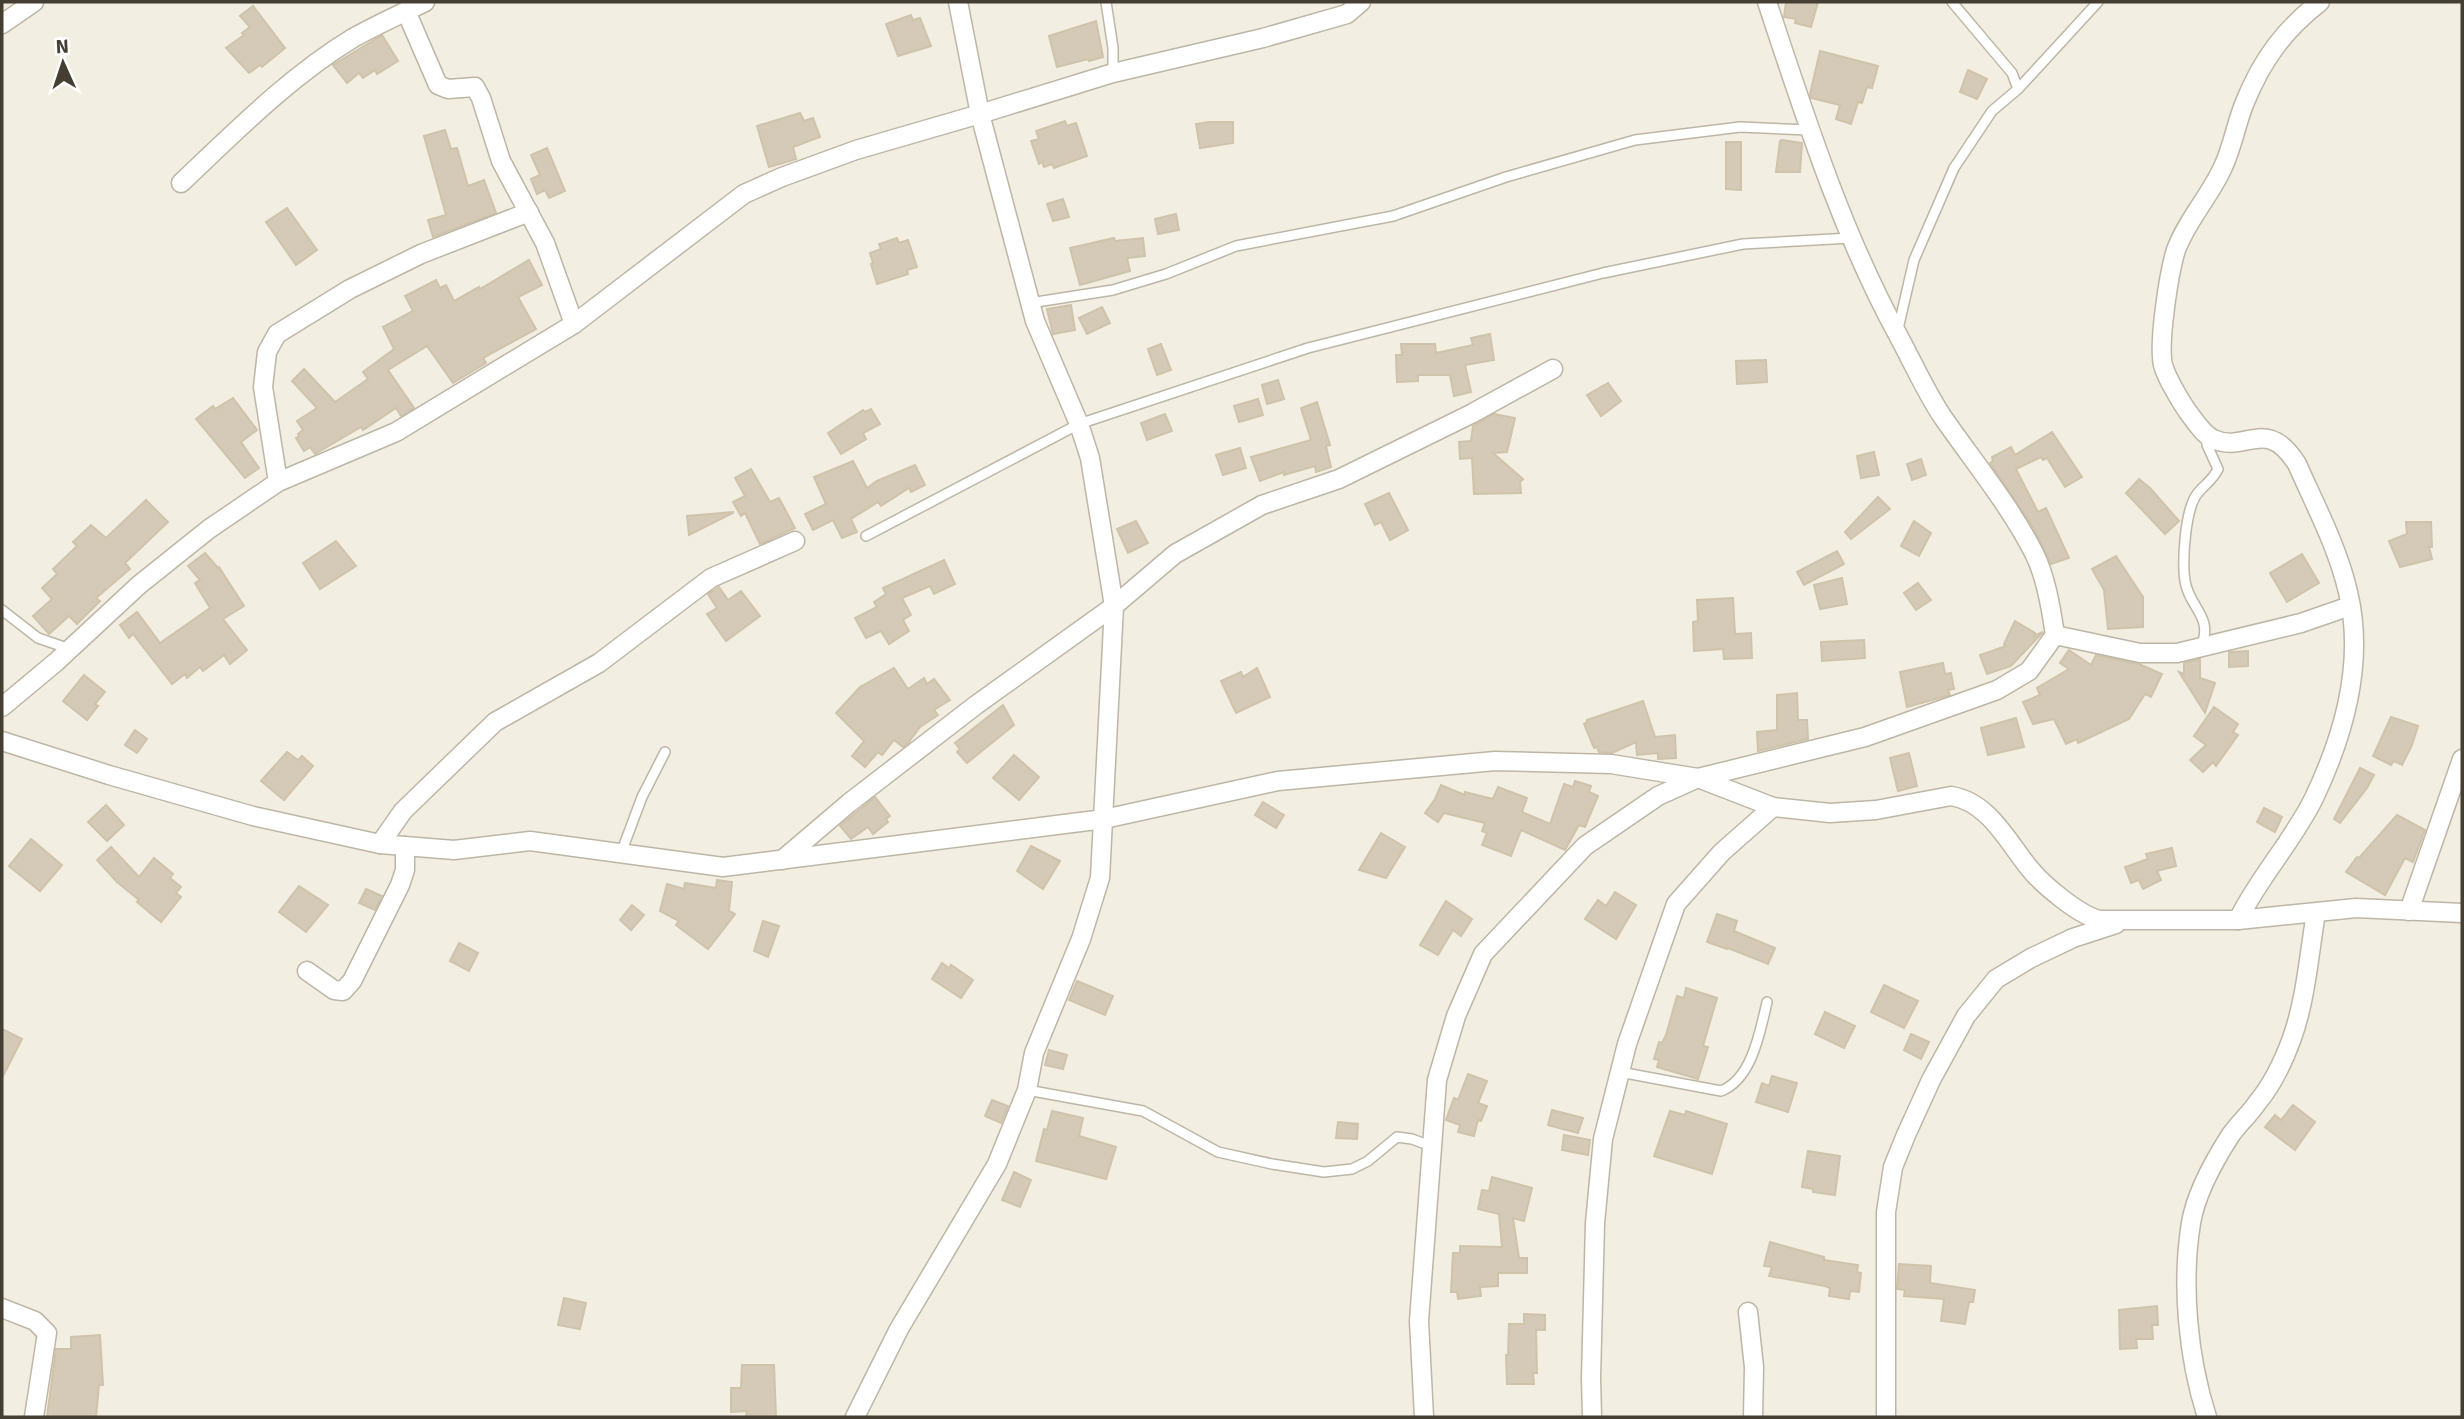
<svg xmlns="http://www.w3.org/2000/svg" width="2464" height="1419" font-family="Signika,sans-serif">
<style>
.building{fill:#d4cab7;stroke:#cfc3aa;stroke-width:2}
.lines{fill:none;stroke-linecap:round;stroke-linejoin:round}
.service-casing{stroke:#beb6a5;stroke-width:12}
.minor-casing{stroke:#beb6a5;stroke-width:21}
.service{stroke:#fff;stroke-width:9}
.minor{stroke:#fff;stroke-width:18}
</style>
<rect width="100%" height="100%" fill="#f2eee2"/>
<g class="building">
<polygon points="1786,2 1818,2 1811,27 1795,23 1796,19 1784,17"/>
<polygon points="253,6 285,48 262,67 260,65 249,73 226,48 244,35 242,33 250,27 240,16"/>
<polygon points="911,15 913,20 920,18 931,46 898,56 886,24"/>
<polygon points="1096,21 1103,57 1089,61 1088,59 1057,67 1049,36"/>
<polygon points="382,35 398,61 377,74 375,70 363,78 359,73 347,83 333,65"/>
<polygon points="1820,51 1878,66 1872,88 1867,87 1862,103 1858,102 1851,124 1836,119 1840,105 1811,98 1810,94"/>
<polygon points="1968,70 1987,79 1977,99 1960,92"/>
<polygon points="800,113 804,121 813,118 820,137 793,147 796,159 769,167 757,126"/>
<polygon points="1065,121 1067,126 1076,123 1087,156 1054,168 1052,164 1044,167 1042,162 1039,164 1031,141 1039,139 1036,131"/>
<polygon points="1209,122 1233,122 1233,143 1200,148 1196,124"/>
<polygon points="445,130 451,149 457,148 468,186 484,180 496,213 433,237 428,220 446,215 424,136"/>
<polygon points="1782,140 1802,143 1800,172 1776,172 1780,141"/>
<polygon points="1726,142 1741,142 1741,190 1726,189"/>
<polygon points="547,148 565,191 549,198 545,190 537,194 531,179 540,175 531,155"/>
<polygon points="1063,199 1069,217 1053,221 1047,204"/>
<polygon points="287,208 317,250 296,265 266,222"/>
<polygon points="1176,214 1179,230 1158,234 1155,219"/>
<polygon points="897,238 899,243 908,240 917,267 907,270 908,274 877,284 871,264 873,263 870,253 881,249 879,244"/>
<polygon points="1114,238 1115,241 1143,238 1145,256 1127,258 1130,271 1080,285 1070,248"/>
<polygon points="529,260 542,285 518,297 536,329 483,358 486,363 453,383 427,346 388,370 414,408 401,416 396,408 363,430 361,427 315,454 310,447 304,451 296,438 299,436 298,434 303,430 297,421 317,408 292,381 304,369 335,402 368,379 363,372 394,349 383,327 413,311 405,296 436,280 440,288 446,285 454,301 479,287 480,289"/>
<polygon points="1071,305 1075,330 1053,334 1047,309"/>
<polygon points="1102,307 1110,323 1087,334 1079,318"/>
<polygon points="1490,334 1494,360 1465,365 1471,392 1454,396 1450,375 1418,375 1418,381 1397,382 1396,355 1402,355 1401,344 1435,344 1436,353 1473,345 1471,338"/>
<polygon points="1161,344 1171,370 1157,375 1148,349"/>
<polygon points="1766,360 1767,382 1737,384 1736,361"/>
<polygon points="1278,380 1284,399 1267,404 1262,385"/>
<polygon points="1608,383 1621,401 1601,416 1587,395"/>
<polygon points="233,398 257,430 241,442 259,468 245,478 196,419 213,406 215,409"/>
<polygon points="1258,399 1263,415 1239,422 1234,406"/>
<polygon points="1317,402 1330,445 1326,446 1331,467 1316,472 1315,466 1284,475 1284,472 1260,481 1251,457 1311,440 1301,408"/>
<polygon points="871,409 880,424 863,433 866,439 841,454 828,433 863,410 865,412"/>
<polygon points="1165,414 1172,431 1147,440 1141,423"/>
<polygon points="1494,414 1515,418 1507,452 1493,453 1523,479 1520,482 1521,493 1474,494 1472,458 1460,459 1459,442 1471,441 1473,426"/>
<polygon points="2052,432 2082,477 2065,487 2047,458 2043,460 2041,457 2016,469 2038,512 2046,508 2069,558 2051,564 2034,529 1990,463 1993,461 1992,457 2011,447 2015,455"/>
<polygon points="1240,448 1246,468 1223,475 1216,455"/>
<polygon points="1874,452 1879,475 1861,478 1857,456"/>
<polygon points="1921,459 1926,475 1912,480 1907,464"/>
<polygon points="853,461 867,488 877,481 915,465 925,485 911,492 909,488 881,506 878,502 851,519 857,532 842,538 833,520 813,530 805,514 826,504 814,477"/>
<polygon points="751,469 770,502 779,498 795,528 760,544 745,513 741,516 733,502 745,496 735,478"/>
<polygon points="2139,479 2150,488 2179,521 2165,534 2126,493"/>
<polygon points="1389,493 1408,530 1390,540 1381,522 1375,525 1365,504"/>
<polygon points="1878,497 1890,509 1851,539 1845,532"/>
<polygon points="146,500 168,522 125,563 130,569 96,598 100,601 77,624 69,616 49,634 33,616 52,599 42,588 57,574 53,569 77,546 73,542 91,525 106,538"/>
<polygon points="733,512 733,513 689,535 687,516"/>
<polygon points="1136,521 1148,543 1128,553 1117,529"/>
<polygon points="1914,521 1931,533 1919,556 1901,546"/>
<polygon points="2406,522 2431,522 2432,547 2429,547 2432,559 2400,567 2389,541 2407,534"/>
<polygon points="336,541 356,566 320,589 303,563"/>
<polygon points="1837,551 1844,564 1804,585 1797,572"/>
<polygon points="205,553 218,568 219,567 244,606 223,619 247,650 230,664 224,655 203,671 200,667 187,678 185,674 172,684 133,634 129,638 120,625 137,612 160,643 210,608 195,583 200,580 188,566"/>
<polygon points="2302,554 2319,583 2287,602 2270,573"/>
<polygon points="2116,556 2143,597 2143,627 2108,629 2104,590 2092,569"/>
<polygon points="944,560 955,584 934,594 930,586 902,598 911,615 903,620 909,631 889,644 881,631 866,638 855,618 877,607 874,602 886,594 883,588"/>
<polygon points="1842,578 1847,604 1820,609 1814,585"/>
<polygon points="1918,583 1931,600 1916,610 1904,593"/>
<polygon points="719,587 728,600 741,591 760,616 726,641 707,614 717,608 708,594"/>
<polygon points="1733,598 1735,634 1751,633 1752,658 1724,659 1723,649 1694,651 1693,622 1698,621 1697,600"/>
<polygon points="2015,621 2035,633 2034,636 2043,632 2011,666 1987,674 1980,655 2006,646 2004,644"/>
<polygon points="1864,640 1865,658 1822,661 1821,642"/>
<polygon points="2069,650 2091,665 2096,655 2139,664 2162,674 2151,697 2145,694 2129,719 2078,743 2077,739 2066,744 2054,719 2033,724 2023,702 2040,695 2037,688 2069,669 2060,663"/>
<polygon points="2248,651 2248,666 2229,667 2229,652"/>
<polygon points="2200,659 2200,678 2215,683 2205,713 2179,672 2184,674 2184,663"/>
<polygon points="1943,663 1945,674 1951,673 1954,689 1948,690 1950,695 1907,707 1900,672"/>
<polygon points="894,668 908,689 924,678 927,684 934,679 950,700 934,710 938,715 920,727 908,743 903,747 894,740 882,755 878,752 865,767 852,756 864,741 836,713 860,687"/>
<polygon points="1257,668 1270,697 1236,713 1221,681 1241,672 1243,677"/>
<polygon points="84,675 105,692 95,704 98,706 87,720 63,701"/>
<polygon points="1797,693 1798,720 1807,720 1808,739 1758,751 1757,732 1777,730 1777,695"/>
<polygon points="1643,701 1655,737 1675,735 1676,758 1658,759 1658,753 1637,755 1636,742 1612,753 1599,752 1597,747 1594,748 1584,724 1587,722 1587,720"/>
<polygon points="1003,705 1014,725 967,763 957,752 960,749 955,743"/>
<polygon points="2214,707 2238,724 2233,732 2238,735 2216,766 2213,762 2203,772 2190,760 2206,745 2194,736"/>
<polygon points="2391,717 2418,726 2412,745 2402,765 2394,761 2391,765 2373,756"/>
<polygon points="2016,718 2024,747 1988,755 1981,728"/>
<polygon points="135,730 147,739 137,753 125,745"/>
<polygon points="287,752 298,760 302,756 313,766 284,800 261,781"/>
<polygon points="1909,753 1917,786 1898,791 1890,758"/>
<polygon points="1014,755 1039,777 1019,800 993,778"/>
<polygon points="2360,768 2374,775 2367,788 2340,823 2334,819"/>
<polygon points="1575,781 1591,786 1589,792 1598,796 1585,827 1579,825 1565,850 1521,830 1511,856 1482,845 1487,833 1482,831 1485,823 1444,813 1438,822 1425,813 1435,799 1441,785 1465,795 1465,792 1493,799 1498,787 1527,798 1522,812 1550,824 1564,784 1573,787"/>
<polygon points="875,797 890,816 886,819 888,822 873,834 868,827 851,839 840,826"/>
<polygon points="1263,802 1284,815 1276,828 1255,815"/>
<polygon points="106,805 124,825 107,841 88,822"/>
<polygon points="2264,808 2282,817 2275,832 2257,822"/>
<polygon points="2397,815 2425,830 2413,862 2405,858 2385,895 2346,872 2357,857 2359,858"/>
<polygon points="1381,833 1405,847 1386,878 1359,870"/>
<polygon points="31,839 62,865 40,891 9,866"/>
<polygon points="1031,846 1060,861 1043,889 1017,871"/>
<polygon points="111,847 139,877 154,858 173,874 170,878 181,887 176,893 181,897 161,922 137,902 139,900 117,882 97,860"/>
<polygon points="2172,848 2176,866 2157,871 2161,880 2143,889 2139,880 2131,883 2125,867 2148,859 2146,854"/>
<polygon points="717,880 732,882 729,911 735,914 708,949 676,925 679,921 660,911 667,884 684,889 685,883 716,888"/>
<polygon points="299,886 328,905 306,932 279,912"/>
<polygon points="366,889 382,896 375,910 359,903"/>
<polygon points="1615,892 1636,905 1616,939 1585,919 1598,900 1606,906"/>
<polygon points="1446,901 1472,919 1461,936 1453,930 1438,955 1420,945"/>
<polygon points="632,905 644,915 631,930 620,920"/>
<polygon points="1717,914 1737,921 1734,931 1775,948 1768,964 1728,948 1727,949 1707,942"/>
<polygon points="763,921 779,926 768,957 754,951"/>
<polygon points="459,943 478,953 469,971 450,961"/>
<polygon points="942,963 949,968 951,965 973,980 961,998 932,979"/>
<polygon points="1077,981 1113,996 1105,1015 1069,1000"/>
<polygon points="1884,985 1918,1001 1904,1028 1871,1012"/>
<polygon points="1686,988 1717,998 1703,1046 1708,1047 1698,1079 1657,1067 1659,1060 1654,1059 1659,1042 1662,1043 1666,1035 1677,996 1684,998"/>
<polygon points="1825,1012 1855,1026 1844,1048 1815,1034"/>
<polygon points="2,1029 22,1039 2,1078"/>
<polygon points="1911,1034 1929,1042 1921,1059 1904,1050"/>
<polygon points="1049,1050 1067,1055 1063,1069 1045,1065"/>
<polygon points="1468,1074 1487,1081 1478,1103 1487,1106 1481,1121 1478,1120 1474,1136 1458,1132 1460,1125 1446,1120 1454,1098 1458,1100"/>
<polygon points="1772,1076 1797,1083 1788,1112 1756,1102 1762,1083 1769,1086"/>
<polygon points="992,1100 1008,1106 1001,1123 985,1116"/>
<polygon points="2293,1105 2315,1122 2295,1150 2265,1127 2275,1115 2281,1120"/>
<polygon points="1552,1110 1583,1118 1578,1133 1548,1125"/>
<polygon points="1052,1111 1083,1118 1079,1136 1116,1147 1106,1179 1036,1161 1044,1129 1047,1130"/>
<polygon points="1670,1111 1685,1115 1686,1111 1727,1124 1712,1174 1654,1156"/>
<polygon points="1338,1122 1358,1124 1357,1139 1336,1138"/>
<polygon points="1564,1135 1590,1140 1588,1155 1562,1150"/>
<polygon points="1808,1151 1840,1156 1835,1195 1813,1192 1813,1189 1802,1187"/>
<polygon points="1014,1172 1031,1180 1020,1207 1002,1200"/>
<polygon points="1492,1177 1532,1188 1524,1221 1513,1218 1519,1258 1527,1258 1527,1273 1498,1273 1498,1286 1480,1287 1481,1296 1458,1299 1457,1292 1451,1292 1453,1253 1460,1253 1460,1246 1502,1247 1499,1214 1478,1209 1482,1190 1489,1191"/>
<polygon points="1770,1242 1824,1257 1824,1260 1858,1265 1857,1272 1861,1273 1859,1292 1850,1291 1849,1299 1829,1296 1830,1288 1825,1286 1769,1276 1772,1267 1764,1266"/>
<polygon points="1899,1264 1931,1266 1930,1283 1975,1290 1973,1302 1969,1302 1965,1324 1941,1321 1944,1299 1904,1296 1905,1290 1897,1289"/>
<polygon points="564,1298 586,1303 580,1329 558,1325"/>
<polygon points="2157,1306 2158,1325 2152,1325 2153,1339 2136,1339 2137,1348 2120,1349 2119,1310"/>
<polygon points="1524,1314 1545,1315 1545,1330 1536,1330 1537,1373 1533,1373 1534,1384 1507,1384 1506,1355 1508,1355 1509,1324 1524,1324"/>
<polygon points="100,1335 103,1385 99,1385 96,1417 47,1417 56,1349 71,1349 71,1337"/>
<polygon points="742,1365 774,1365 776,1417 746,1417 747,1411 731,1412 731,1388 741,1388"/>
</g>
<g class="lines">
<defs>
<g id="service">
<polyline points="1106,2 1113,48 1113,73"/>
<polyline points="1952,2 2012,73 2018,89"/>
<polyline points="1030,303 1113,290 1166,274 1236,246 1393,216 1506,177 1635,140 1740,127 1809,130"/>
<polyline points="1898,329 1914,260 1954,168 1992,111 2018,89 2098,2"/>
<polyline points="866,536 1079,424 1308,348 1603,273 1743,244 1851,238"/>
<polyline points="2,610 38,638 70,649"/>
<path d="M2201 647C2214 616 2189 608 2185 581 2182 561 2185 510 2197 494 2204 485 2213 480 2218 469L2207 445V435"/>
<polyline points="621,853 642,797 665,752"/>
<path d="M1620 1072 1721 1091C1752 1079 1760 1032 1767 1002"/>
<polyline points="1027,1090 1143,1111 1218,1152 1272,1164 1324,1172 1352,1169 1368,1161 1397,1137 1412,1139 1433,1147"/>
</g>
<g id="minor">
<polyline points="406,11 438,85 448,89 475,87 481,98 501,161 545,243 574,324"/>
<polyline points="2,24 34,2"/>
<path d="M181 183C235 132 289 77 353 38 376 25 401 14 425 2"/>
<polyline points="278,482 263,387 267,352 277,334 350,289 421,254 529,212"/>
<polyline points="2055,635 2140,653 2177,653 2301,623 2350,606"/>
<polyline points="2,707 56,662 139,585 209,529 278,482 396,432 574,324 744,194 782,177 856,150 980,114 1113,73 1263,38 1347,14 1361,2"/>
<path d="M2 741 109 775 253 816 380 844 454 850 530 841 723 867 1104 819 1278 781 1495 761 1611 764 1698 778 1773 807 1830 813 1876 810 1951 796C1989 802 2007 841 2030 869 2043 885 2080 916 2100 920H2238L2356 908 2462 913"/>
<polyline points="380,844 403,811 495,722 599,663 711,578 795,541"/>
<polyline points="782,860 849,803 976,705 1114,606 1175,554 1262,505 1339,479 1471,414 1553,369"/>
<polyline points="2409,911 2462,759"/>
<path d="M2238 920C2259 877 2293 841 2314 798 2344 735 2365 662 2348 592 2338 548 2315 505 2297 464 2266 415 2246 454 2213 439 2203 434 2195 421 2188 412 2181 402 2166 377 2163 365 2158 343 2169 272 2176 250 2187 220 2210 196 2223 167 2233 146 2236 123 2245 102 2262 60 2284 30 2320 2"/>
<polyline points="307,971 334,990 343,991 352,981 400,885 405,870 405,846"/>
<polyline points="2,1308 35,1321 47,1333 34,1417"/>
<polyline points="1748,1312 1754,1367 1753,1417"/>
<polyline points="855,1417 899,1329 997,1164 1027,1090 1034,1053 1081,939 1100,878 1114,606 1090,458 1079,424 1035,321 980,114 958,2"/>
<path d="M1424 1417 1419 1321 1437 1080 1456 1016 1483 954 1585 846 1658 796 1698 778 1865 737 1997 690 2029 671 2055 635C2051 608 2046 577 2034 553 2009 504 1973 461 1942 416 1926 392 1913 363 1899 337 1841 231 1805 116 1767 2"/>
<polyline points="1592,1417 1591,1378 1595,1223 1603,1139 1627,1044 1676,904 1722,852 1773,807"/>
<polyline points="1886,1417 1886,1212 1893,1167 1906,1135 1931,1080 1966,1016 1996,979 2031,958 2073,938 2116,924"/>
<path d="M2207 1417C2188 1358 2181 1285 2191 1223 2196 1193 2214 1161 2230 1136 2238 1124 2249 1115 2257 1103 2272 1085 2284 1060 2292 1038 2306 999 2309 954 2316 913"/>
</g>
</defs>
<use href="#service" class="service-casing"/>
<use href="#minor" class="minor-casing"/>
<use href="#service" class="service"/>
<use href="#minor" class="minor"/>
</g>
<rect width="2464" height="1419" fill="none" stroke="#443e33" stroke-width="7"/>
<g transform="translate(63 63) rotate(357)" stroke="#ffffff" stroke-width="5" paint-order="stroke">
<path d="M0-5L12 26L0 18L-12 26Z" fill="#443e33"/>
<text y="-10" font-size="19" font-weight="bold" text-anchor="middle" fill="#443e33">N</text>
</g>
</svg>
